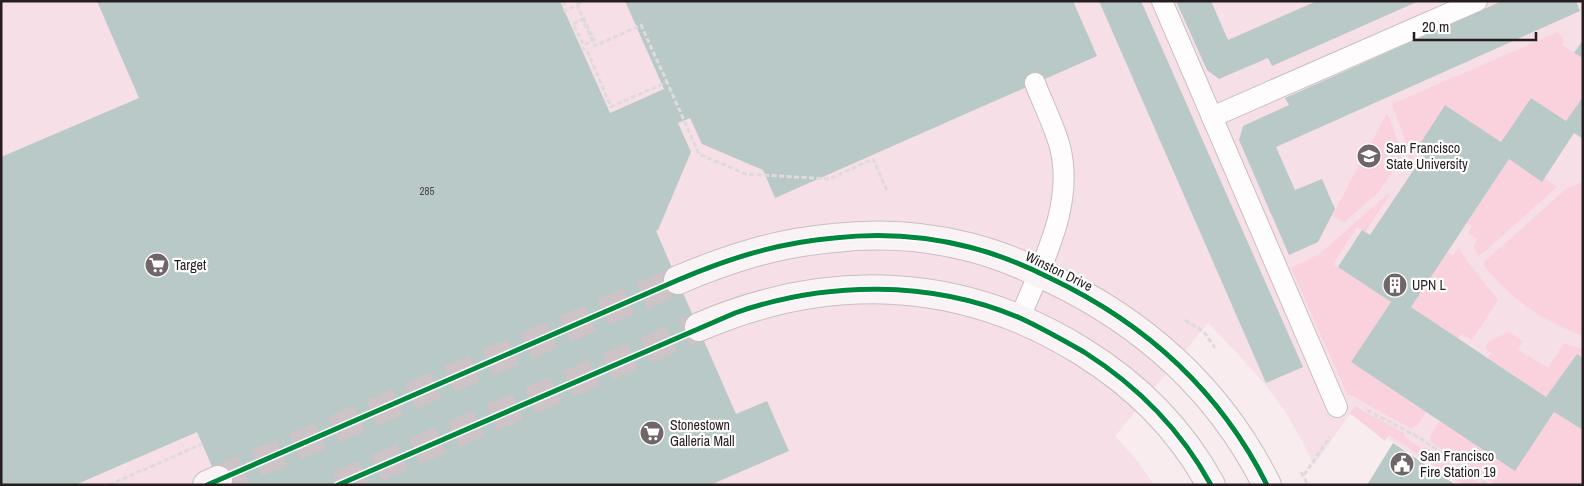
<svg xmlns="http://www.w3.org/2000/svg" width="1584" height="486" font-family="'Archivo Narrow',sans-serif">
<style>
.built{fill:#f6dfe6}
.green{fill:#fad2de}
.building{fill:#b9c9c8}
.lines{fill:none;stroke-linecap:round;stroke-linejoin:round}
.secondary-tunnel{stroke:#cec3c6;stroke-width:28;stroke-dasharray:28 14;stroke-linecap:butt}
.lane-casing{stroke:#c9bfc2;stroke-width:22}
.secondary-casing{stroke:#c9bfc2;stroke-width:30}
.path{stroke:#dfdbdc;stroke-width:3;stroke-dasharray:5 2.5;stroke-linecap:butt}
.lane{stroke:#fefcfd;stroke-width:20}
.secondary{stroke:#f9f3f5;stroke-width:28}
.cycleway-casing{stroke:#fff;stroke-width:8}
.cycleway{stroke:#00873e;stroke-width:5}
.labels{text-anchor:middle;stroke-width:4.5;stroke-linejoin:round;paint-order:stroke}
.number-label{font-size:11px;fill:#4b484a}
.poi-label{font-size:14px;fill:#261d20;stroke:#fff;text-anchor:start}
.street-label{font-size:14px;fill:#261d20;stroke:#fff}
</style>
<rect width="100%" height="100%" fill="#f8ecef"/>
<polygon class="built" points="1,1 1583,1 1583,485 1459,485 1350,414 1314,465 1301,439 1286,413 1264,383 1235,351 1208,323 1115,436 1135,458 1154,485 1,485"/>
<g class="green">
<polygon points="1558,32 1564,41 1562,45 1583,58 1583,97 1566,121 1531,98 1501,142 1445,105 1421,141 1423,142 1409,163 1406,143 1392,104"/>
<polygon points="1387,113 1396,136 1401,159 1378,193 1344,222 1332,216"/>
<polygon points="1509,159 1542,182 1544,178 1557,187 1482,254 1478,255 1473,247 1477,239 1468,233 1472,226 1467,223"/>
<path d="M1583 182V336C1538 318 1516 303 1484 266L1485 261 1567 188Z"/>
<polygon points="1388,194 1390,195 1365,232 1357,227 1333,264 1391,302 1351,362 1426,412 1417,426 1410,428 1349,394 1348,396 1291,268 1319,254"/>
<polygon points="1459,247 1466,260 1498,300 1472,340 1462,334 1458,339 1411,307 1447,252 1453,256"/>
<polygon points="1509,332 1523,341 1518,350 1548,368 1564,343 1583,350 1583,358 1577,354 1546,397 1488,358 1491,353 1485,348 1489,341"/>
<polygon points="1355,406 1404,433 1405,437 1421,448 1427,448 1483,485 1464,485 1389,435 1385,441 1350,413"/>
<polygon points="1554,412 1583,430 1583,485 1496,485 1431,442 1430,436 1440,421"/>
</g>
<g class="building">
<polygon points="97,1 560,1 610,113 664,89 625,1 1073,1 1097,56 775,198 763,170 702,144 690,118 678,123 691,152 658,230 656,231 736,414 767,401 789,451 710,485 220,485 197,432 75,485 1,485 1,157 139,98"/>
<polygon points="1099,1 1141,1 1303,367 1266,383"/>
<polygon points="1176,1 1211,1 1228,40 1317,1 1419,1 1272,66 1268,58 1219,79 1207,70"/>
<polygon points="1502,1 1576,1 1580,11 1276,147 1295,190 1322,179 1335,209 1318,242 1289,255 1239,140 1243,126 1289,105 1285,98"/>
<polygon points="1583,40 1583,58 1574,53"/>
<polygon points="1583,97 1583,139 1574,133 1542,182 1509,159 1411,307 1546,397 1577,354 1583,358 1583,430 1554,412 1515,471 1351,362 1391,302 1338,267 1362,230 1370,235 1429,147 1421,142 1445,105 1501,142 1531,98 1566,121"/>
<polygon points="1393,443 1456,485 1367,485"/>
</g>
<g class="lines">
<g class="secondary-tunnel">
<polyline points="218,480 678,280"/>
<polyline points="338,485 699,327"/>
</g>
<defs>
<g id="lane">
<polyline points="1162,1 1337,407"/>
<polyline points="1212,117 1477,1"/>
<path d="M1020 318C1041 265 1075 206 1060 147 1054 125 1043 104 1035 83"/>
</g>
<g id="secondary">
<path d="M678 280C730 258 777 243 834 238 878 233 926 236 969 247 997 254 1024 265 1050 278 1145 323 1219 389 1267 485"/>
<path d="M699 327C829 271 962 276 1083 352 1136 385 1181 430 1211 485"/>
<polyline points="207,485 218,480"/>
</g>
</defs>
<use href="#lane" class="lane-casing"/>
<use href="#secondary" class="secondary-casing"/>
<g class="path">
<polyline points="564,1 565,11 577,5 594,40 584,45 573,24 582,19 595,46 641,25 667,82"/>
<polyline points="577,5 585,1"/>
<polyline points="581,48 587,50 611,107 667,82 699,154 746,174 829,179 873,159 887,191"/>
<polyline points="1185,320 1204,332 1215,348"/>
<polyline points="1367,410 1420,438 1488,485"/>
<polyline points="1301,472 1308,485"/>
<polyline points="1304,475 1330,437"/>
<polyline points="109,485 202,444"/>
</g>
<use href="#lane" class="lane"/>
<use href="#secondary" class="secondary"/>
<defs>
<g id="cycleway">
<path d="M207 485 678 280C730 258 777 243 834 238 878 233 926 236 969 247 997 254 1024 265 1050 278 1145 323 1219 389 1267 485"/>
<path d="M338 485 735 313C826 281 931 280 1020 318 1042 328 1063 340 1084 352 1136 385 1181 430 1211 485"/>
</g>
</defs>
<use href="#cycleway" class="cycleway-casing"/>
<use href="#cycleway" class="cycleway"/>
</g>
<defs>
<symbol id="university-disc" viewBox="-11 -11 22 22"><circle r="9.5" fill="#706568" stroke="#fff"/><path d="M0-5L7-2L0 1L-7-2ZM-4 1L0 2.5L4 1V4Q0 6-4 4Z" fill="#fff"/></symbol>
<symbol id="supermarket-disc" viewBox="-11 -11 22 22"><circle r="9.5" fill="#706568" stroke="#fff"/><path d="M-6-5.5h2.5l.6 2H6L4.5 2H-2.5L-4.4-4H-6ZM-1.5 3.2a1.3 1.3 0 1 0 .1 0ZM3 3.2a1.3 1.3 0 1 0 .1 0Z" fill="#fff"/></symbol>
<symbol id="building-disc" viewBox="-11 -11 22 22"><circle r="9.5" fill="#706568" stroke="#fff"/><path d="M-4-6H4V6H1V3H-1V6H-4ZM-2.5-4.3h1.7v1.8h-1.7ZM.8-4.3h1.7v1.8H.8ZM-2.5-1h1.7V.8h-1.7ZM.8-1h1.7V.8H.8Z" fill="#fff"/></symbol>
<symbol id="civic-disc" viewBox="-11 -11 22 22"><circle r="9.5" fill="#706568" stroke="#fff"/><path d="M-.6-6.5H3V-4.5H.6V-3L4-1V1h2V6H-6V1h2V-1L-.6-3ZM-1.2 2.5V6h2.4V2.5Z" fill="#fff"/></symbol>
</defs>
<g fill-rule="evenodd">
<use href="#university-disc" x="1355" y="142" width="28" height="28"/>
<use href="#supermarket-disc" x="143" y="251" width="28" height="28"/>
<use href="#building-disc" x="1381" y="271" width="28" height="28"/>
<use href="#supermarket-disc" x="638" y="419" width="28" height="28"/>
<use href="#civic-disc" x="1388" y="450" width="28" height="28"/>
</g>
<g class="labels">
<g class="number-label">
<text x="427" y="195">285</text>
</g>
<g class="poi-label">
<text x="1386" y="153">San Francisco<tspan x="1386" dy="16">State University</tspan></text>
<text x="174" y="270">Target</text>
<text x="1412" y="290">UPN L</text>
<text x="670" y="430">Stonestown<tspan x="670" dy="16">Galleria Mall</tspan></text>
<text x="1420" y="461">San Francisco<tspan x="1420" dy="16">Fire Station 19</tspan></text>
</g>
<g class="street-label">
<text transform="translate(1059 271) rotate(26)" y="5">Winston Drive</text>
</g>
</g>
<rect width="1584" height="486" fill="none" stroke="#261d20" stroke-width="5"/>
<path d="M1414 32v8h122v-8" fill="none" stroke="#261d20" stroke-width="2.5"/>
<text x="1422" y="32" font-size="15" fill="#261d20" stroke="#ffffff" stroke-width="4" paint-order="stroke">20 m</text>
</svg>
